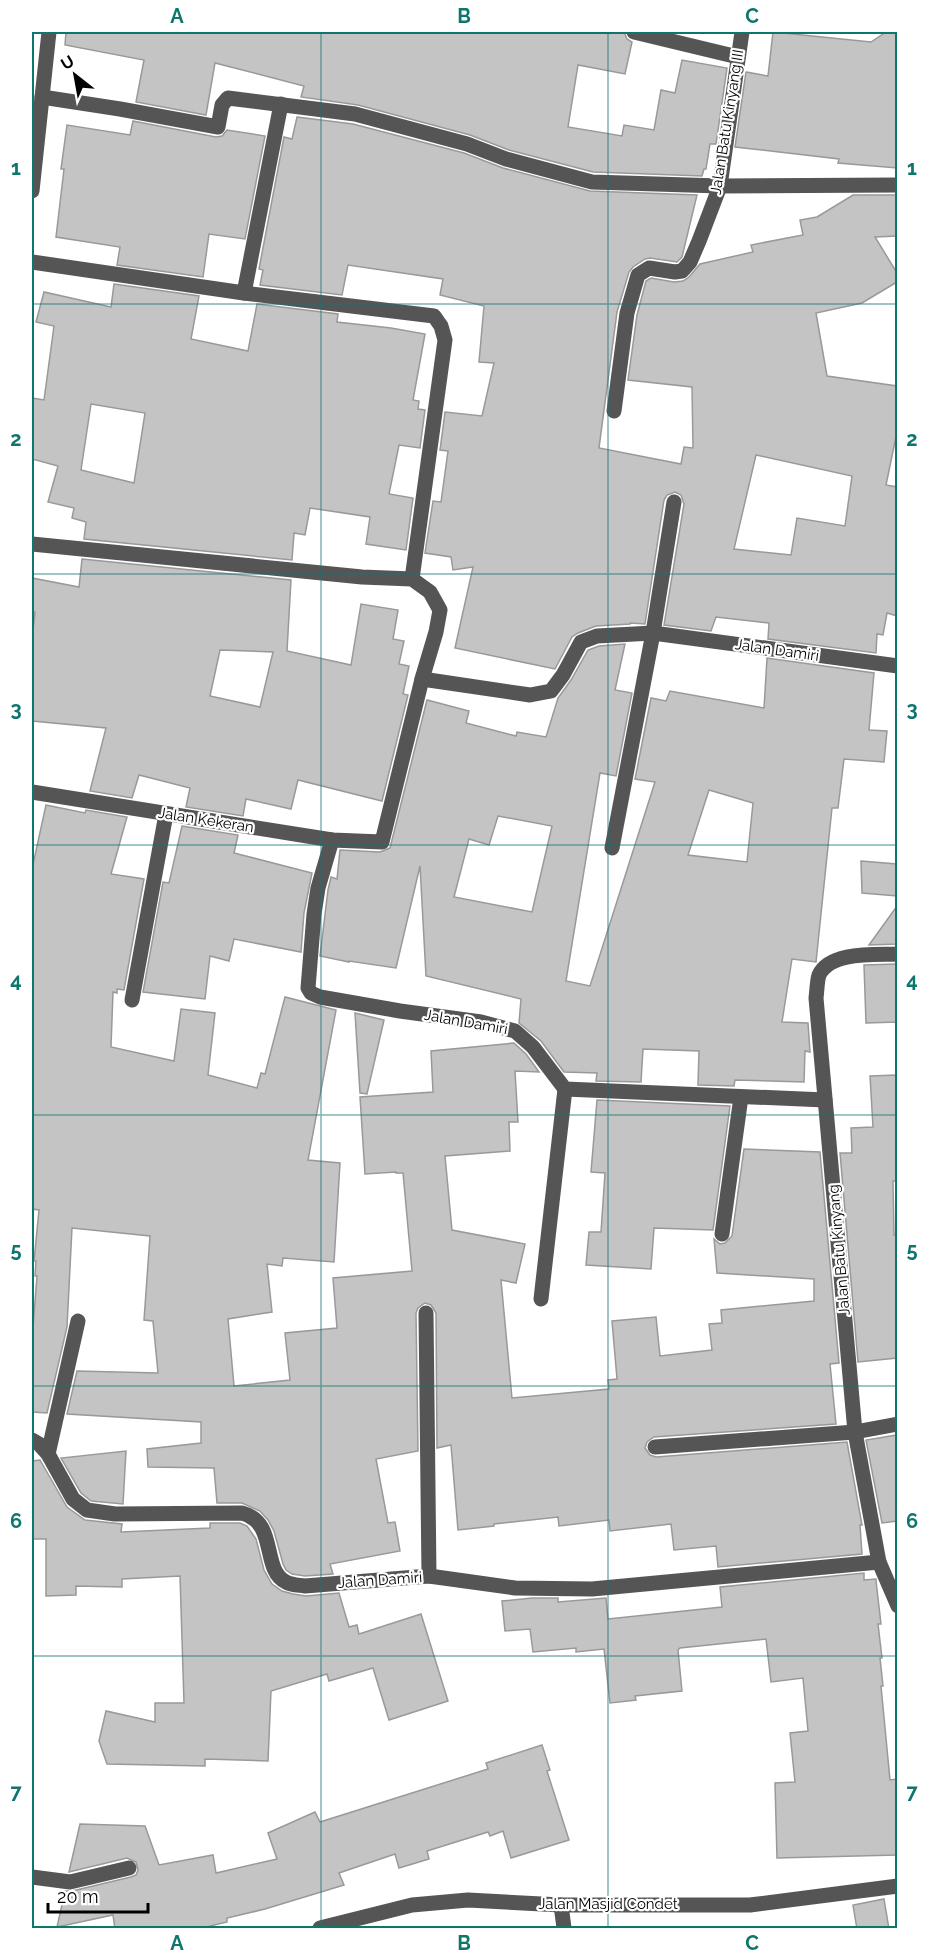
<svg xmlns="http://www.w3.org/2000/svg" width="929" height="1960" font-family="Raleway,sans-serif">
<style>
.building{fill:#c4c4c4;stroke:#999;stroke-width:1.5;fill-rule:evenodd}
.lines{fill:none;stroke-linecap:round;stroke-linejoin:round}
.minor{stroke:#555;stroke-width:15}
.grid{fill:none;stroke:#0f766e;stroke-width:1.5;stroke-opacity:0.55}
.labels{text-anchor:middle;stroke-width:4.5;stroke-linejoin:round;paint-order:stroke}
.street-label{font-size:15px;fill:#000;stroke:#fff}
.neatline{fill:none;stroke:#0f766e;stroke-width:2}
.grid-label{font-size:20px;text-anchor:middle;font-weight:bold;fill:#0f766e}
</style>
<rect width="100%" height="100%" fill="#fff"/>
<g class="building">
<polygon points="66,32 624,32 627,39 632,42 625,74 578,65 568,127 622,136 624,125 654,130 661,90 675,93 682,60 727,68 716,144 710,144 706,169 704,169 702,176 593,172 509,150 470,135 358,105 301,97 304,86 215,63 206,115 136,102 144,60 65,45"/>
<polygon points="773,32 871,42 886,32 897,32 897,168 838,163 839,159 735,147 746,72 768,76"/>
<path d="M297 117 353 124 464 153 503 168 590 191 697 195 682 257 677 262 650 258 645 259 633 267 629 272 617 312 599 448 681 464 684 447 693 448 692 387 628 380 637 315 646 281 651 278 674 282 683 281 689 277 700 264 753 252 751 245 803 235 800 220 817 217 853 195H897V236L875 237 897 273V282L862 303 816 313 827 376 897 386V432L886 485 897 487V616L887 613 883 635 877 634 876 653 768 639 769 623 716 617 711 631 664 625 684 504 681 495 675 492 667 495 664 500 645 624 630 623V624L596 626 578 633 572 637 555 669 455 648 473 567 453 570 451 557 425 553 433 501 441 502 448 451 440 450 445 412 482 416 494 363 479 362 484 306 440 295 443 279 348 265 342 295 260 285 263 270 259 269 284 137 292 139ZM756 455 852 476 845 526 797 518 791 555 734 549Z"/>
<polygon points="133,121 216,137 222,136 227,130 265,136 245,239 209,234 203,277 117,265 120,247 56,237 64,169 61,169 67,125 130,135"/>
<path d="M114 284 199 296 191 339 248 351 257 304 338 314 337 322 391 328 425 334 413 400 419 401 418 409 425 410 420 448 399 445 389 494 413 498 406 550 366 544 370 517 310 508 305 535 294 533 292 560 84 539 86 522 72 518 74 508 48 502 58 466 32 459V398L44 400 54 326 36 322 44 292 111 307ZM91 404 145 413 134 483 81 470Z"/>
<path d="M82 559 291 580 287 651 351 665 361 604 398 610 393 639 404 641 399 664 409 666 403 694 408 695 382 801 298 780 291 809 246 799 243 816 186 807 190 788 139 775 132 798 90 791 106 728 32 721V638L35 612 32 611V578L79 587ZM220 650 273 652 260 707 210 696Z"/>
<path d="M625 644 615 690 632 693 616 776 600 773 566 981 590 986 655 782 635 779 651 698 666 701 670 691 764 708 767 658 874 673 869 730 887 731 884 762 844 759 838 808H832L816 962 792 959 782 1022 808 1023 810 1052 805 1051 804 1082 735 1080 734 1086 698 1085 699 1051 643 1049 641 1082 596 1081 597 1073 564 1072 541 1041 519 1023 521 999 426 976 420 866 396 968 349 961V962L320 956 328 890 331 877 337 879 340 850 380 852 390 848 427 700 469 711 466 723 516 736 517 732 546 737 558 698 571 680 588 650 599 646ZM709 790 753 803 747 862 688 855ZM498 816 552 826 532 912 454 897 469 839 489 845Z"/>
<polygon points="46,805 85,813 86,810 127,817 111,874 144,879 124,990 117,989 117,993 113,992 111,1047 174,1061 181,1009 215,1013 208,1075 257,1088 261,1073 265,1074 285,997 336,1010 308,1160 340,1163 334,1262 283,1258 282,1266 267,1264 272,1312 228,1319 234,1386 290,1380 285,1333 337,1328 333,1278 412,1271 403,1173 396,1173 396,1172 365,1174 360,1097 433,1092 431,1051 514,1043 526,1054 539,1072 515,1071 518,1122 509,1122 510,1151 445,1156 452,1230 525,1244 516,1283 501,1280 512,1398 609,1389 608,1380 617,1379 612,1321 656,1317 660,1356 712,1350 709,1324 722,1323 721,1310 814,1301 814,1279 717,1273 714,1239 720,1244 725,1243 732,1236 744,1149 820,1152 839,1363 830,1364 836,1424 654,1437 647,1442 645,1448 650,1455 656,1457 847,1442 862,1525 860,1525 862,1554 718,1567 716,1546 674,1550 671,1524 610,1531 609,1520 559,1526 558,1517 494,1524 494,1526 458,1530 451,1445 437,1448 436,1313 431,1305 425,1303 418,1308 416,1313 418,1451 376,1459 388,1523 395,1522 400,1551 330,1564 333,1574 305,1576 292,1574 286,1570 283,1564 274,1531 268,1520 260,1511 242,1503 217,1503 214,1468 148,1467 147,1449 201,1443 201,1422 67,1414 77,1371 158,1373 153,1321 144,1320 150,1236 72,1228 67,1327 47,1413 32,1412 32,1340 37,1276 35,1276 36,1261 34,1261 39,1210 32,1209 32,869"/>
<polygon points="182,826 238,835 234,853 312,873 304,913 301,952 234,939 229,961 210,956 205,999 143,992 163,882 169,883"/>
<polygon points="861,861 897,864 897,896 862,893"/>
<polygon points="897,906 897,944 869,945"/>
<polygon points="897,964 897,1022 866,1023 864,965"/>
<polygon points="355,1013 384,1020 367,1094 360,1093"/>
<polygon points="897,1075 897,1181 893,1181 894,1235 897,1235 897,1358 858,1362 840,1153 852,1153 851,1128 873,1127 870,1076"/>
<polygon points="597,1100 730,1106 713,1230 654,1228 651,1269 586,1265 589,1232 601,1232 605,1173 591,1172"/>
<polygon points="897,1435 897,1521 882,1523 866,1440"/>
<polygon points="126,1451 123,1504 91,1501 81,1493 61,1458"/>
<polygon points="40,1460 67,1507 85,1520 122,1524 121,1532 210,1528 210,1523 240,1523 247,1526 256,1539 264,1570 272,1584 282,1591 293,1594 306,1596 339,1593 349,1627 357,1625 359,1634 421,1614 448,1701 389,1720 373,1668 329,1681 327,1674 271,1691 268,1761 205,1759 205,1766 107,1764 99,1741 106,1711 155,1722 155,1703 184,1703 180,1576 122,1579 122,1587 76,1586 76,1595 46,1596 46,1539 33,1539 32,1461"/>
<polygon points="864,1573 864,1580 876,1579 876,1581 881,1624 878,1624 882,1658 880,1658 883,1686 881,1686 890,1780 897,1779 897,1855 777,1858 775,1783 795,1782 790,1733 808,1731 803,1678 771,1682 766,1639 680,1648 678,1650 682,1691 635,1696 636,1700 610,1703 604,1649 576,1652 576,1648 533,1652 530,1629 505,1631 502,1601 532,1598 558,1598 558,1602 606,1598 608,1619 722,1607 720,1587"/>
<polygon points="542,1745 550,1770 547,1771 569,1840 511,1858 503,1831 490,1836 488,1832 427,1851 429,1859 399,1868 395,1854 339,1873 344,1885 265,1909 227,1918 227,1922 198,1929 115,1929 113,1915 57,1927 65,1891 72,1891 131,1877 136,1875 138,1870 136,1862 127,1858 69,1872 80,1824 145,1826 159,1865 213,1855 216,1873 277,1859 268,1833 315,1812 320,1822 488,1769 486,1763"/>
<polygon points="884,1899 889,1929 857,1929 853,1905"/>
</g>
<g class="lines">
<g class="minor">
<polyline points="634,32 738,57"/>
<polyline points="42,97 120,109 218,127 222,105 228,98 355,114 467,144 506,159 592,182 720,186 898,185"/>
<polyline points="32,191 49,32"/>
<polyline points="32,262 244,293 434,316 441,326 445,340 412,579"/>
<polyline points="244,293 281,104"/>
<polyline points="614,411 627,313 638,275 649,268 675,272 682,271 690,262 699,241 720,186 742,32"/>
<polyline points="32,544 362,577 412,579 430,592 440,610 436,632 422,679 382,842 332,840 32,792"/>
<polyline points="422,679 530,695 551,691 563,675 581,642 597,636 653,633 898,666"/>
<polyline points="332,840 318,888 314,914 308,988 311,993 320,997 400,1011 481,1022 515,1031 533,1047 565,1089 825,1100"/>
<polyline points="612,848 653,633 674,502"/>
<path d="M898 954C875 955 830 951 819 975 817 981 817 991 816 998L855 1432 879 1562 898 1606"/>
<polyline points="132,1000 166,814"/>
<polyline points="722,1234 741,1097"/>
<polyline points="541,1299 565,1089"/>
<polyline points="426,1313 429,1576"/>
<path d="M32 1440 39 1444 48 1454 73 1499 87 1510 115 1514 242 1513C278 1522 261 1570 286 1582 291 1585 298 1585 305 1586L429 1576 515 1588 592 1589 879 1562"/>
<polyline points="655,1447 855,1432 898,1424"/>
<polyline points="48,1454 78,1321"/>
<polyline points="32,1877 70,1882 129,1868"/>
<polyline points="561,1905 564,1928"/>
<polyline points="320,1928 412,1905 468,1900 561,1905 750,1905 898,1886"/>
</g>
</g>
<path class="grid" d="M321 32V1928M608 32V1928M32 304H898M32 574H898M32 845H898M32 1115H898M32 1386H898M32 1656H898"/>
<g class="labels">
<g class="street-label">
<text transform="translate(727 122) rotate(-81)" y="5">Jalan Batu Kinyang III</text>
<text transform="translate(777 650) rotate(8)" y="5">Jalan Damiri</text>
<text transform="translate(206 820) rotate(9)" y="5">Jalan Kekeran</text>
<text transform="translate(466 1022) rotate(10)" y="5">Jalan Damiri</text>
<text transform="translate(839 1250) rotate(-95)" y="5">Jalan Batu Kinyang</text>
<text transform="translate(380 1580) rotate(-4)" y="5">Jalan Damiri</text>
<text x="608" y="1909">Jalan Masjid Condet</text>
</g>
</g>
<rect width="929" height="1960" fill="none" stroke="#ffffff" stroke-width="66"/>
<g transform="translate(75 75) rotate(329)" stroke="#ffffff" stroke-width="4.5" paint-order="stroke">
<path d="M0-4.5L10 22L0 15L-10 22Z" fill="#000000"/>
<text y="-9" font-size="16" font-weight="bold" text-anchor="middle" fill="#000000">U</text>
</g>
<path d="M48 1903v9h100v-9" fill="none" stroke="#000000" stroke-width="3"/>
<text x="57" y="1903" font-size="18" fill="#000000" stroke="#ffffff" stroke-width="4.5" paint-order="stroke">20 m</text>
<rect x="33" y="33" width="863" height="1894" class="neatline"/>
<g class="grid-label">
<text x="177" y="23">A</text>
<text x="464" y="23">B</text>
<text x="752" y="23">C</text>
<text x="16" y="175">1</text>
<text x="912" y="175">1</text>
<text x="16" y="446">2</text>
<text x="912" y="446">2</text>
<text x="16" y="716">3</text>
<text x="912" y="716">3</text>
<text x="16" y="987">4</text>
<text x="912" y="987">4</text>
<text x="16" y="1257">5</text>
<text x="912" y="1257">5</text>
<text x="16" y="1528">6</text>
<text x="912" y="1528">6</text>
<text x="16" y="1799">7</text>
<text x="912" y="1799">7</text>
<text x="177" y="1950">A</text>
<text x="464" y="1950">B</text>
<text x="752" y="1950">C</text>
</g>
</svg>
